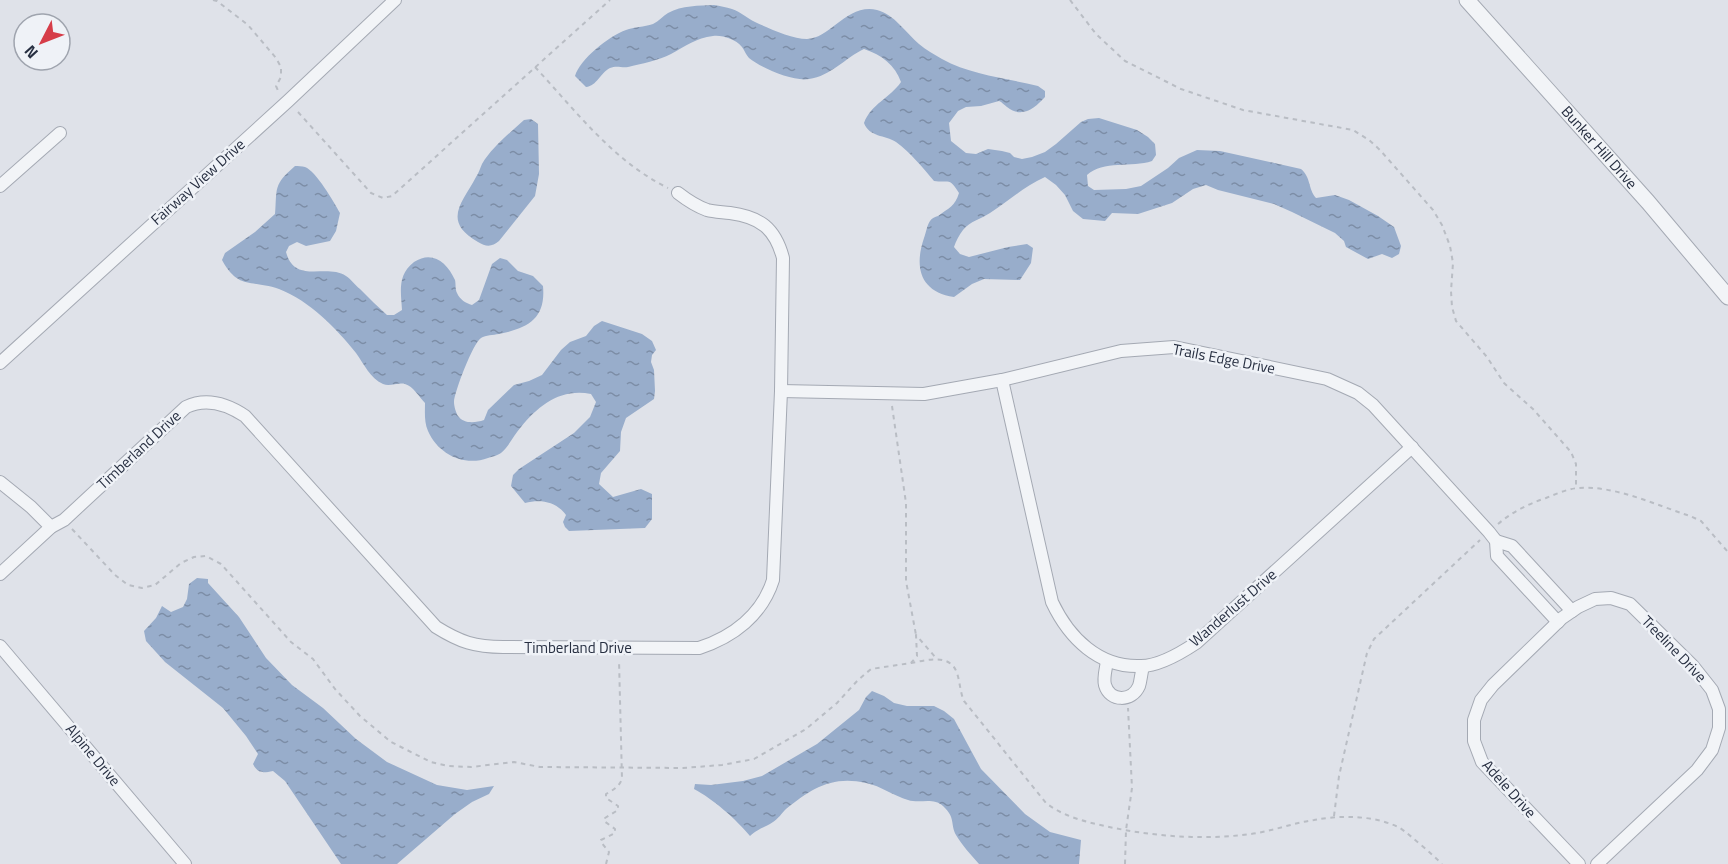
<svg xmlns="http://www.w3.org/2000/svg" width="1728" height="864" font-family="'Titillium Web',sans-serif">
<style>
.water{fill:url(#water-ripples)}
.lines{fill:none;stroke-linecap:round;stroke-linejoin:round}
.minor-casing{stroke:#a4a9b3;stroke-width:14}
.tertiary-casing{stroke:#a4a9b3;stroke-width:17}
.path{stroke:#b9bdc4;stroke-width:2;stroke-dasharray:4.5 4.5;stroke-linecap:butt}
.minor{stroke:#f2f4f7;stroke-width:12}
.tertiary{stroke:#f2f4f7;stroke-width:15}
.labels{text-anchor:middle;stroke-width:5;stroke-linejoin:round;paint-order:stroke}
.street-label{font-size:15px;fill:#272f41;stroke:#eff2f7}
</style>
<defs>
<pattern id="water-ripples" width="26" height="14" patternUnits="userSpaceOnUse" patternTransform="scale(1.5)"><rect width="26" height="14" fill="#98adcb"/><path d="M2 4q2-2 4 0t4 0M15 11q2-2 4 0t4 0" fill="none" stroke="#7c8da6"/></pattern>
</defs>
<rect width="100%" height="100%" fill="#dfe2e9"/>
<g class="water">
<path d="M714 5C720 6 726 7 732 9 741 12 747 18 755 22 768 28 792 39 807 39 830 39 847 3 877 10 894 14 906 33 919 44 926 50 934 54 942 59 971 75 1006 78 1038 86L1045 91V97C1035 108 1022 119 1007 107 1004 105 1002 102 999 101L981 106 966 107 958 111 949 123 951 141 966 153 976 154 988 149 1002 151 1010 153 1014 157 1022 159 1032 157 1045 152 1056 144 1081 122 1088 119 1099 118 1137 130 1148 137 1155 144 1156 155 1152 161C1132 168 1103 160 1087 175L1088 186 1094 190 1126 189 1141 186 1168 168 1179 158 1197 150 1220 151 1301 169C1311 177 1308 189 1316 198L1335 195 1349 200 1378 216 1394 227 1401 246 1399 254 1392 258 1382 254 1368 259 1346 247 1344 241 1335 233 1292 212 1274 204 1218 190 1206 185 1193 189 1172 203 1138 214 1112 213 1105 221 1083 219 1073 211 1065 195 1056 185 1045 177C1023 187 1009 201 990 213 981 219 970 221 963 230 959 235 956 241 954 247L960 254 969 257 1008 247 1027 244 1033 248 1031 263 1020 280 984 279 972 284 954 297C920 292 914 267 924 238 926 233 927 225 930 221 932 218 935 217 938 216 949 208 955 206 959 193 949 177 950 183 934 181 923 168 910 152 896 142 885 135 869 137 864 123 871 104 890 98 901 82 895 65 882 55 864 49 845 58 831 76 809 79 794 82 761 68 749 58 746 55 745 51 742 47 735 39 723 35 713 36 696 38 686 46 671 54 659 60 641 64 628 67 621 68 617 65 610 68 600 73 597 86 586 87L575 76C580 59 609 36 626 30 634 27 644 27 653 24 659 21 663 16 668 13 682 5 699 6 714 5Z"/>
<path d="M531 119 538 124 539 174 535 196 499 241C492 247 486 247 478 242 441 221 463 202 476 177 479 173 480 168 482 164 492 147 510 133 524 120Z"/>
<path d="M295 166C298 166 302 166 305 167 316 171 334 202 340 213L336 231 330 241 306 246 297 242 289 246 286 252C295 285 326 263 346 276 351 279 355 285 360 289 369 298 378 307 387 315H394L402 310C401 292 397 275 414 262 432 250 447 262 455 280 456 284 455 289 457 293 460 300 466 303 472 305L479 300 492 264 500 258 507 260 518 271 533 276 543 286C546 319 528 328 499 334 493 335 486 335 481 338 473 343 454 393 454 402 454 406 456 413 458 416 464 424 475 423 484 420L488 410 514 385 529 381 542 375 561 350 570 342 586 336 594 326 602 321 642 334 652 341 656 350 652 355 651 362 654 370 655 391 654 399 626 418 621 432 620 451 601 473 599 484 613 497 641 489 652 494V519L645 528 569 531 565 527 563 522 566 515C556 501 540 499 525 503L511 486 513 475 519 469 574 433 590 417 596 402 591 394C561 388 539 405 521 427 514 435 509 446 501 453 498 455 492 457 488 458 464 467 438 454 428 431 424 422 425 412 425 403 420 398 413 386 405 384 398 382 390 387 383 384 370 378 364 364 356 353 336 328 310 301 279 289 252 279 239 291 222 260L225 253 255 232 275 214C277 188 273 185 295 166Z"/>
<path d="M197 578 208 579V583L239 617 266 658 292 685 323 708 356 739 387 762 437 785 467 790 494 786 489 794 472 802 455 814 397 864H341L285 781 273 771C263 773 258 774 253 764L258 754 246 736 223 708 165 662 146 641 144 631 156 618 162 606 171 612 183 607 187 599 189 584Z"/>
<path d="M872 691 884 696 894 703 907 706H934L944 711 954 719 981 769 1025 814 1050 832 1081 840 1079 864H979C971 855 962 845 956 835 950 824 956 818 943 806 933 797 920 804 908 800 894 796 881 786 866 783 832 775 811 789 786 809 782 813 778 819 773 822 764 828 759 828 750 836 736 819 713 799 694 789L695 784 711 785 743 781 762 776 817 744 859 710 866 697Z"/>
</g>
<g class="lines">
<defs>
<g id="minor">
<polyline points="0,186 60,133"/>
<polyline points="0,363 288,101 395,0"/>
<path d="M1002 380 1052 602C1069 638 1099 668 1141 666 1159 666 1181 653 1196 643L1412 447"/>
<polyline points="781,391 924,394 1002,380 1121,351 1174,347 1327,379 1358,393 1373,405 1489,532 1496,541 1497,556 1558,622"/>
<polyline points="0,482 31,507 51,527"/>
<polyline points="1496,541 1512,546 1572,611"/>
<path d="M0 574 51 527 64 520 186 407C207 397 227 404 245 416L436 627C460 642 475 647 503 647L699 648C733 637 762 615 773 580L781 391 783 258C775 228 760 217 730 213 723 212 714 212 707 210 696 206 687 200 678 193"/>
<polyline points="0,646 185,864"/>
<path d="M1107 661C1106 669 1103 678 1105 685 1110 702 1132 702 1139 686 1141 680 1141 673 1143 667"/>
<polyline points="1579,864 1482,762 1474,741 1474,720 1481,700 1493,685 1562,618 1578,607 1595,599 1611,598 1630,604 1693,666 1712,690 1719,709 1719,728 1712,750 1697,770 1597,864"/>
</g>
<g id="tertiary">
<path id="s1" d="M1467 0 1648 202 1728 297"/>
</g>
</defs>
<use href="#minor" class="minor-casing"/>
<use href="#tertiary" class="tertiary-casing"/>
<g class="path">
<polyline points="213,0 217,1 248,25 276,58 281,67 281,77 276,86 279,93"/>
<polyline points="1070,0 1096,34 1125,61 1181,89 1243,110 1353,130 1369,140 1380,150 1433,210 1442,225 1450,246 1453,263 1451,291 1452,307 1456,321 1487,357 1504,383 1533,409 1571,452 1576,464 1576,488"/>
<path d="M535 67C576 111 613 161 668 188"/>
<polyline points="298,112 371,193 383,198 392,196 610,0"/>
<polyline points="892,406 906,503 906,581 916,635"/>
<path d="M1498 524C1512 512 1528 504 1546 498 1556 494 1567 489 1578 488 1614 485 1656 505 1690 516L1701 521 1728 552"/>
<polyline points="72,529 115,575 128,585 142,588 155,585 181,563 194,557 206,556 221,564 291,642 313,659 335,689 360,716 391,742 431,762 448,766 471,767 514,762 540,767 683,768 722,765 754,759 806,729 837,703 858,680 871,669 911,663 917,656 916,635 936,658"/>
<path d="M911 663C927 660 950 653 957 673 960 682 960 692 964 701L1046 803C1065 818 1091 823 1114 828 1160 837 1205 840 1251 834 1273 831 1293 823 1314 820 1340 815 1375 815 1400 828 1409 834 1434 856 1442 864"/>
<polyline points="1334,816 1339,776 1367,653 1374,639 1480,540"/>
<path d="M606 864 609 852 601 842V840L615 833V829L604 821 605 818 618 810V806L606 798V794C613 790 619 787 622 779L619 660"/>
<polyline points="1125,864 1126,830 1132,788 1128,708"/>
</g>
<use href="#minor" class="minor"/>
<use href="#tertiary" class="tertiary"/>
</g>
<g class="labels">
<g class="street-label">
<text dy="5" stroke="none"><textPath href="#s1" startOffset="198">Bunker Hill Drive</textPath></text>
<text transform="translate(198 182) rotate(-42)" y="5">Fairway View Drive</text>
<text transform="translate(1224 359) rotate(11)" y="5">Trails Edge Drive</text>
<text transform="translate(139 450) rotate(-43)" y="5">Timberland Drive</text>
<text transform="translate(1233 608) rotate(-41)" y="5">Wanderlust Drive</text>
<text x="578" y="653">Timberland Drive</text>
<text transform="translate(1674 649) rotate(46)" y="5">Treeline Drive</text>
<text transform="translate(93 755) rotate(50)" y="5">Alpine Drive</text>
<text transform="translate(1509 789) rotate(48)" y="5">Adele Drive</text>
</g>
</g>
<g transform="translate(42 42) rotate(228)"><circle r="28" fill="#eff2f7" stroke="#9fa4ae" stroke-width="1.5"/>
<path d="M0-4.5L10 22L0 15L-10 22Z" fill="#d63d49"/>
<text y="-9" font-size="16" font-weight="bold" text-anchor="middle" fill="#272f41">N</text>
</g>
</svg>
